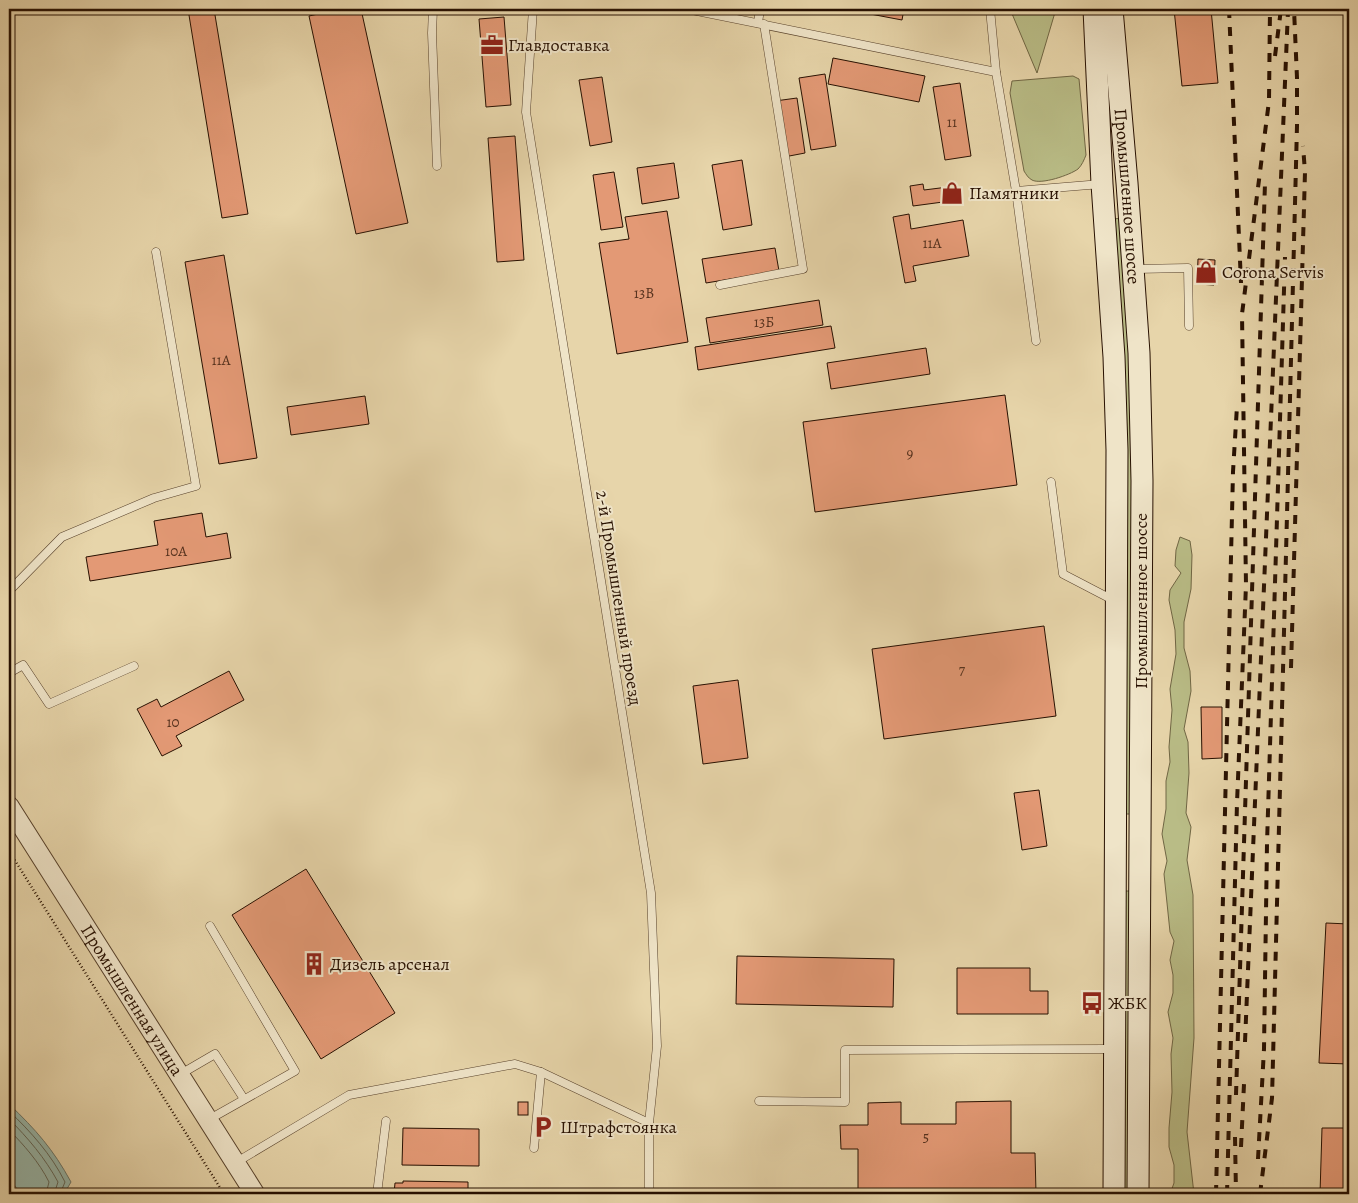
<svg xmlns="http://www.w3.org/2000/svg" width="1358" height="1203" font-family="Alegreya,serif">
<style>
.green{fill:#b9bc86;stroke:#706644}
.water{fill:#97b8ac;stroke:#6a7568}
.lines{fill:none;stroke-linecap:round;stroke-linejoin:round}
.shore{stroke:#5f6456;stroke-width:1}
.building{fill:#e39975;stroke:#271001}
.service-casing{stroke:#57412b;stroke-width:9}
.tertiary-casing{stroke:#57412b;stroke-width:21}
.secondary-casing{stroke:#271001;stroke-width:23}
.path{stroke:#271001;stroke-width:2.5;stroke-dasharray:1 2.5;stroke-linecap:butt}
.service{stroke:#efe4c8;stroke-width:8}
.tertiary{stroke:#efe4c8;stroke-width:19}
.secondary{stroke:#efe4c8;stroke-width:21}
.rail{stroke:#271001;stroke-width:4;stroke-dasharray:9 9;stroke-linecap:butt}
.labels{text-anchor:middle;stroke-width:4;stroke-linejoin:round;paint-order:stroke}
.number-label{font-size:15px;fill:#56321e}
.poi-label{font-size:18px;fill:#271001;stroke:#efe4c8;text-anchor:start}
.street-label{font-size:18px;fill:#271001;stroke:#efe4c8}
</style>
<rect width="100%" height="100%" fill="#e7d5aa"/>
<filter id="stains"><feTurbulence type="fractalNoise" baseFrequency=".004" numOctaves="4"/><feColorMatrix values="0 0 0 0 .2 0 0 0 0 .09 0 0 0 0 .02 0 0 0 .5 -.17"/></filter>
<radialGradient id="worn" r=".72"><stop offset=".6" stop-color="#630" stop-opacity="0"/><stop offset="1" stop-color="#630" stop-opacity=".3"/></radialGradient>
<g class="green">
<polygon points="1010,9 1056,9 1037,73"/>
<path d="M1073 76 1079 79 1086 155C1084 160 1082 165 1078 169 1070 175 1041 185 1032 180 1028 178 1026 174 1024 171L1010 93 1012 81Z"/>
<polygon points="1123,218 1132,347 1134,814 1123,814 1113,219"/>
<polygon points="1180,537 1190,541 1192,555 1191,589 1184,622 1184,648 1190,671 1191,691 1184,729 1188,742 1189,773 1186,813 1191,827 1187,860 1193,895 1194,1038 1187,1132 1194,1194 1170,1194 1174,1183 1174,1165 1169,1147 1169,1128 1172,1092 1171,1054 1173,1038 1168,1012 1173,993 1173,975 1170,960 1174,941 1170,932 1164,874 1167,861 1162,834 1166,809 1166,781 1170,762 1169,747 1172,710 1170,689 1176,654 1175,630 1169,600 1170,590 1181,573 1175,566 1176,550"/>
<polygon points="1123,891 1133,891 1131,1194 1121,1194"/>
</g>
<path class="water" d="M9 1104C36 1130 53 1149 71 1182L64 1194H21L9 1178Z"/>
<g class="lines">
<g class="shore">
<path d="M9 1111C31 1132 51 1154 65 1182L60 1194"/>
<path d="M9 1119C28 1138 45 1158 58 1182L54 1194"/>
<path d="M9 1130C24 1145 39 1162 49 1182L46 1194"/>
</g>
</g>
<g class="building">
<polygon points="188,9 214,9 248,214 222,218"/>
<polygon points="341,9 361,9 408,223 356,234 309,16"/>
<polygon points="844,9 904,9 902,20"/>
<polygon points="1174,9 1211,9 1218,83 1182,86"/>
<polygon points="504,17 511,105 486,107 479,19"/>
<polygon points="833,58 925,76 919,102 828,84"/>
<polygon points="825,74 836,146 811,150 799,78"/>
<polygon points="602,77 612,142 590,146 579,80"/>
<polygon points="960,83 971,156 945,160 933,87"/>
<polygon points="797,98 805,153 784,157 775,101"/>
<polygon points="515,136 524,260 497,262 488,138"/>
<polygon points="742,160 752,225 723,230 712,165"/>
<polygon points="674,163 679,198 642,204 637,168"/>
<polygon points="614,172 623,227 601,230 593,175"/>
<polygon points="923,184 924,190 956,186 958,200 913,206 910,186"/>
<polygon points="667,211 688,342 617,354 599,243 629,239 625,217"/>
<polygon points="909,214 911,229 963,220 969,256 913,266 916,281 905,283 893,217"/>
<polygon points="775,248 779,271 706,283 702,259"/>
<polygon points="224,255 257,458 219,464 185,262"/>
<polygon points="1198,259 1215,260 1214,285 1197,284"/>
<polygon points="819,300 823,325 710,343 706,318"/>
<polygon points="831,326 835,348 698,370 695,347"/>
<polygon points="926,348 930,374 831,389 827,363"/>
<polygon points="1005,395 1017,485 815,512 803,422"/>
<polygon points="365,396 369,424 291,435 287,407"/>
<polygon points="202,513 206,537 227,533 231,558 90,581 86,557 158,545 154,521"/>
<polygon points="1044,626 1056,716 884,739 872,649"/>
<polygon points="229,671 244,700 176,736 182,746 162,756 137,709 157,699 161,707"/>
<polygon points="738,680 748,758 703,764 693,686"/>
<polygon points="1201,707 1222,707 1222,758 1202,759"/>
<polygon points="1039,790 1047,846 1022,850 1014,793"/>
<polygon points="306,869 395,1013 321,1059 232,915"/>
<polygon points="1326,923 1349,924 1349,1064 1319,1063"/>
<polygon points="737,956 894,959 893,1007 736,1004"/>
<polygon points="957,968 1030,968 1030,991 1048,991 1048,1014 957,1014"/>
<polygon points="1011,1101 1011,1153 1035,1153 1036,1193 858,1194 858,1149 841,1149 840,1125 868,1125 868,1103 901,1102 901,1124 956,1124 956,1102"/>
<rect x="518" y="1102" width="10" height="13"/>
<polygon points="403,1128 479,1129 479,1166 402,1165"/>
<polygon points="1322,1128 1349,1128 1349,1194 1320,1194"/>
<polygon points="403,1181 468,1182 468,1194 394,1194 395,1183 403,1183"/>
</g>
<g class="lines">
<defs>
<g id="service">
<polyline points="433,9 432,33 437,166"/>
<polyline points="533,9 526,112 651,893 657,1046 649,1123 649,1194"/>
<polyline points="687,9 996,72 1016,191 1036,341"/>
<polyline points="990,9 996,72"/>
<polyline points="758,23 760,9"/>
<polyline points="1016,191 1101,184"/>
<polyline points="1135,269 1188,268 1189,326"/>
<polyline points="720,285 803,269 764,24"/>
<polyline points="1051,482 1063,574 1113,600"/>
<polyline points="9,591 62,537 154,498 196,486 156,252"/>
<polyline points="9,673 23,665 49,704 134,666"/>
<polyline points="179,1075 215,1054 244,1099"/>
<polyline points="759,1101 845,1102 845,1050 1112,1049"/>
<polyline points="208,1120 295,1071 210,926"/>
<polyline points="534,1148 541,1072"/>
<polyline points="235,1163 349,1095 515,1064 541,1072 649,1123"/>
<polyline points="377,1194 386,1121"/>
</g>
<g id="tertiary">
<path id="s1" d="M9 806 255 1194"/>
</g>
<g id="secondary">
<polyline points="1094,9 1102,184 1114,357 1117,450 1114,1194"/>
<path id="s2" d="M1112 9 1127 183 1139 353 1142 481 1138 1194"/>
</g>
</defs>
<use href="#service" class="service-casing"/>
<use href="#tertiary" class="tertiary-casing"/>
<use href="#secondary" class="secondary-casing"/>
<polyline class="path" points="9,851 224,1194"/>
<use href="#service" class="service"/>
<use href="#tertiary" class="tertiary"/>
<use href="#secondary" class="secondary"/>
<g class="rail">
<polyline points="1229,9 1241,283"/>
<polyline points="1344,9 1349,19"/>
<polyline points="1275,56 1281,9"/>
<polyline points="1291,668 1305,172 1303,146"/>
<polyline points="1245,1042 1288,10"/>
<polyline points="1236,1095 1265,183"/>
<polyline points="1235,1137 1236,1194"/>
<polyline points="1241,1147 1244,1084"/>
<polyline points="1258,1159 1264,1049 1267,844 1285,257"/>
<polyline points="1216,1194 1233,472 1237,406"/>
<polyline points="1227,1194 1237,803 1246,585 1242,314 1269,101 1270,9"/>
<polyline points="1260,1194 1272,1098 1297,126 1297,78 1294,9"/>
</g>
</g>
<defs>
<symbol id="office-bare" viewBox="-9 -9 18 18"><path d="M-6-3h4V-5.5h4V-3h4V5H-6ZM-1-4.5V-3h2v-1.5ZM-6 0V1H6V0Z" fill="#8f2418" stroke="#efe4c8" stroke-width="2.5" paint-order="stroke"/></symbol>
<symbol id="shop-bare" viewBox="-9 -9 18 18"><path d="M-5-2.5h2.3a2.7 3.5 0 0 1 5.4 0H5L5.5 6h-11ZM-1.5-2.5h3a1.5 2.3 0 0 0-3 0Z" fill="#8f2418" stroke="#efe4c8" stroke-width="2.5" paint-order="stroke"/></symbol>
<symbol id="building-bare" viewBox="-9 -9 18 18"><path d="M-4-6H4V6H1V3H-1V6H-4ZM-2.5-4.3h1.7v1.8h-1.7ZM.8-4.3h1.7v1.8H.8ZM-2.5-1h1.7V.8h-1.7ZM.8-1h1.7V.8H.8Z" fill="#8f2418" stroke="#efe4c8" stroke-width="2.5" paint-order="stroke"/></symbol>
<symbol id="bus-bare" viewBox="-9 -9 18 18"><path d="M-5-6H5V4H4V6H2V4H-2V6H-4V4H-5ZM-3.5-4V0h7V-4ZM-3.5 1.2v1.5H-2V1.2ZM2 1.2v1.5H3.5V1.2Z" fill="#8f2418" stroke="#efe4c8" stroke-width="2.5" paint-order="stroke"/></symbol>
<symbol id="parking-bare" viewBox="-9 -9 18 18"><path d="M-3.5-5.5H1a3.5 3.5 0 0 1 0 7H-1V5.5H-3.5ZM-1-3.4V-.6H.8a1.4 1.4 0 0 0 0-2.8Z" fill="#8f2418" stroke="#efe4c8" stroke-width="2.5" paint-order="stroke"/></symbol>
</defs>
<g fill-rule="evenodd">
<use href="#office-bare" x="476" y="29" width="32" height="32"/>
<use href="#shop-bare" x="936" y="177" width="32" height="32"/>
<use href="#shop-bare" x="1190" y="256" width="32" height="32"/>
<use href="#building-bare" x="298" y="948" width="32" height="32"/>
<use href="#bus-bare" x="1076" y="987" width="32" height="32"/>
<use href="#parking-bare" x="527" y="1111" width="32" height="32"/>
</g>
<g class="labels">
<g class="number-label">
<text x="952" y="127">11</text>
<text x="932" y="248">11А</text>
<text x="644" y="298">13В</text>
<text x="764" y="327">13Б</text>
<text x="221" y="365">11А</text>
<text x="910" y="458">9</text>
<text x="176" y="556">10А</text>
<text x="962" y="675">7</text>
<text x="173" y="727">10</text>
<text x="926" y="1142">5</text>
</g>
<g class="poi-label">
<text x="508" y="51">Главдоставка</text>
<text x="969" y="199">Памятники</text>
<text x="1222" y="278">Corona Servis</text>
<text x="330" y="970">Дизель арсенал</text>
<text x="1108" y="1009">ЖБК</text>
<text x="560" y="1133">Штрафстоянка</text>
</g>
<g class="street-label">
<text dy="6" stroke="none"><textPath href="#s2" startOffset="188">Промышленное шоссе</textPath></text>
<text transform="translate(619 598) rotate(81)" y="6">2-й Промышленный проезд</text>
<text transform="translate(1141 601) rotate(-90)" y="6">Промышленное шоссе</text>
<text dy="6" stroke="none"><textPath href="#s1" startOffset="230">Промышленная улица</textPath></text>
</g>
</g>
<rect width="1358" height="1203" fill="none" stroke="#e7d5aa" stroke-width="30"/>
<rect x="10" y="10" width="1338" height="1183" fill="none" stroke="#271001" stroke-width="2.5"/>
<rect x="15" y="15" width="1328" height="1173" fill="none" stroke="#271001"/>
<rect width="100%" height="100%" filter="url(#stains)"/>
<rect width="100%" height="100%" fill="url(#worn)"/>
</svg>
